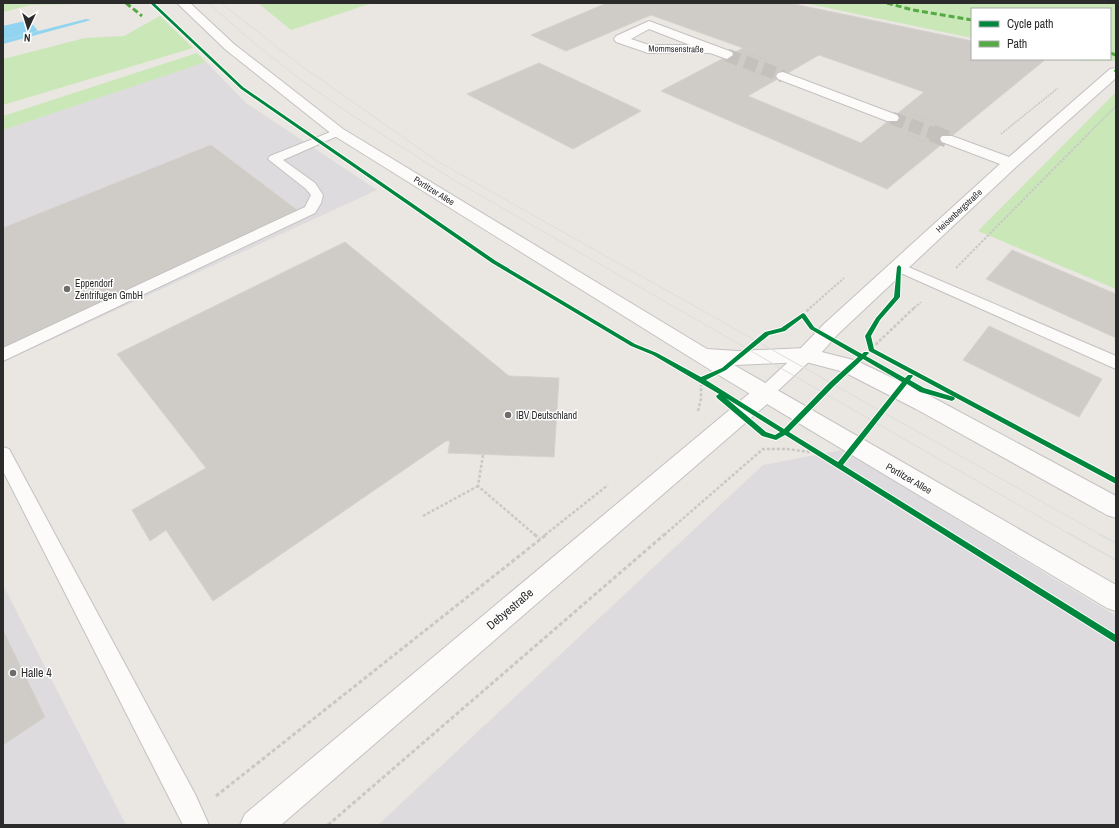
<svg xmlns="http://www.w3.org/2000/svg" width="1119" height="828" font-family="'Archivo Narrow',sans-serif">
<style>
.industrial{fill:#dddbdd}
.green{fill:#cae7b8}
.water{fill:#91d4ef}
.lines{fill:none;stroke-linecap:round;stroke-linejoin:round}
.stream{fill:#91d4ef;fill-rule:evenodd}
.building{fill:#cfccc8;stroke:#d5d2cd;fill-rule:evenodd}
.minor-tunnel-far1{stroke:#c4c1bd;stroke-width:13;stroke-dasharray:13 6;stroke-linecap:butt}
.minor-tunnel{stroke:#c4c1bd;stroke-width:17;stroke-dasharray:17 8;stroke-linecap:butt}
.service-casing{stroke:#c3c2c2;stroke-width:2}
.minor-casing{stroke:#c3c2c2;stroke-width:2}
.secondary-casing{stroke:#c3c2c2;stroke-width:2}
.path-far3{stroke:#c8c8c7;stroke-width:1.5;stroke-dasharray:2 1;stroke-linecap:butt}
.path-far2{stroke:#c8c8c7;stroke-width:2;stroke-dasharray:2.5 1.5;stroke-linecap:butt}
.path-far1{stroke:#c8c8c7;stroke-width:2.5;stroke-dasharray:3 2;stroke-linecap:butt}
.path{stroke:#c8c8c7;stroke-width:3;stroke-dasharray:4 2.5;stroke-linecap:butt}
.service{fill:#fcfbfa;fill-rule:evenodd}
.minor{fill:#fcfbfa;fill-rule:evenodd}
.secondary{fill:#fcfbfa;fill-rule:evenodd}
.tram-far1{stroke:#dededf;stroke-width:1}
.tram{stroke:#dededf;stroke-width:1.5}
.quiet{stroke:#54ab44;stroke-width:3;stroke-dasharray:6 3;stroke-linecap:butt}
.cycleway-casing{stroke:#fff;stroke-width:2}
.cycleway{fill:#00873e;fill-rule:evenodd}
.poi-dot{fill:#6e6c6b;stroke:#fff;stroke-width:1.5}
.labels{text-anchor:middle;stroke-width:3;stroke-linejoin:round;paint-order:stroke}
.far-street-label{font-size:9px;fill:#2b2b2b;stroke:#fff}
.poi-label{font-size:10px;fill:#2b2b2b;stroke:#fff;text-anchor:start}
.street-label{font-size:10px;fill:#2b2b2b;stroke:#fff}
.near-street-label{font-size:12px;fill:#2b2b2b;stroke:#fff}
.near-poi-label{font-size:12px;fill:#2b2b2b;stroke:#fff;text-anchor:start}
</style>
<rect width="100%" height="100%" fill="#eae6e1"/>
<g class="industrial">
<polygon points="206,62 246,103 377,190 3,362 3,130"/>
<polygon points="842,450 1116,616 1116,825 378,825 763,465"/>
<polygon points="3,585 126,825 3,825"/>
</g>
<g class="green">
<polygon points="3,3 126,3 31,5 3,12"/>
<polygon points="258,3 372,3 291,30"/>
<polygon points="804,3 1116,3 1116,61 1080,61 1070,59 1110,59 1110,9 972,9 972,38"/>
<polygon points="160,16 193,48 3,105 3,59 85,38 124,36"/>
<polygon points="197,53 206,62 3,130 3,116"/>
<polygon points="1116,92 1116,289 978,231"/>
</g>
<polygon class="water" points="29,20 38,31 3,40 3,26"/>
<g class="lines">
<polygon class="stream" points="86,19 91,20 3,44 3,40"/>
</g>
<g class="building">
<path d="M607 3H789L972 41V59H1046L887 189 661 91 743 48 651 15 566 51 531 35ZM819 55 924 92 861 143 748 96Z"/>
<polygon points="539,63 631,106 641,111 573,149 467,94"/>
<polygon points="211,145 297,210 3,349 3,228"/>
<polygon points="345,242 509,376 559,378 554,457 448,453 450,441 446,441 213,601 166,530 150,541 132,510 206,468 117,354"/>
<polygon points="1012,250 1116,294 1116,338 986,279"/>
<polygon points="989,326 1102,379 1079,417 963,360"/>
<polygon points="3,630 45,717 3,745"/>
</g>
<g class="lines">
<g class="minor-tunnel-far1">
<polyline points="727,55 783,76"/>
<polyline points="892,118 935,134"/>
</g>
<polyline class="minor-tunnel" points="932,133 947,139"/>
<defs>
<g id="service">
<polygon points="338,129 344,132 342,134 283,160 315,183 323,195 321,203 315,213 3,361 3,348 305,207 311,195 306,189 268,159 270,156"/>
<polygon points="899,263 1116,356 1116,369 894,270 892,267 894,264"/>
<polygon points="806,349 812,351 814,355 812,359 771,397 765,399 759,397 757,393 759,389 800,351"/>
<polygon points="3,447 9,449 195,794 209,825 183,825 3,471"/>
</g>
<g id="minor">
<path d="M649 21 732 52 733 55 727 59 710 53H648L616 42 614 39 616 36ZM649 29 690 45H649L631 39Z"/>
<path d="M1116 68V78L1017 166 838 334C827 345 816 365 799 360L796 355 799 350 824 324 1000 164 942 142 940 139 942 136H952L1009 157 1110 69Z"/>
<polygon points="783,72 897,115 899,118 897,121 887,121 778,79 776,76 778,73"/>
<polygon points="765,385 773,387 776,393 773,399 281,825 240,825 245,814 757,387"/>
</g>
<polygon id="secondary" points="177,3 190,3 234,44 343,129 707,349 737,351 806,348 857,361 932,397 1116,496 1116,518 1107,515 916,409 844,372 806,362 734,365 1116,585 1116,611 1107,608 717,374 333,135 226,50"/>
</defs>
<use href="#service" class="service-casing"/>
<use href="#minor" class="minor-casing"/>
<use href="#secondary" class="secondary-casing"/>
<g class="path-far3">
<polyline points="749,54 767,60"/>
<polyline points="743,68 761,75"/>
<polyline points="913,114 934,122"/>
<polyline points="1001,134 1058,88"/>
<polyline points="1088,134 1116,106"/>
</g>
<g class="path-far2">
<polyline points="907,134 926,142"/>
<polyline points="956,268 1089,133"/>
<polyline points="810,308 844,278"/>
<polyline points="914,308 921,302"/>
</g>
<g class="path-far1">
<polyline points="803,315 811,307"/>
<polyline points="872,348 915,307"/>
<polyline points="698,411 701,399 701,385"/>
<polyline points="483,455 478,486 535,535"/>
<polyline points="423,516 478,486"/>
<polyline points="545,535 608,485"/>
<polyline points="664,535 763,449 787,449 810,452"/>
</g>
<g class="path">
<polyline points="534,534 540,539"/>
<polyline points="216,796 547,534"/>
<polyline points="328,825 665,534"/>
</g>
<use href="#service" class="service"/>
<use href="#minor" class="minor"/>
<use href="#secondary" class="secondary"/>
<g class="tram-far1">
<polyline points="208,3 254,43 301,80 350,114 452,179 1071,535"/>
<polyline points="221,3 300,65 437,161 1101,535"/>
</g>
<g class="tram">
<polyline points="1070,534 1116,560"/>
<polyline points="1099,534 1116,543"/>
</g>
<g class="quiet">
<polyline points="126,3 142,16"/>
<polyline points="887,3 913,10 972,20"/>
<polyline points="1110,53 1116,55"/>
<polyline points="1115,72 1116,70"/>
</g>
<defs>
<g id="cycleway">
<path d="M150 3H154L243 87 496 261 635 344 657 353 701 377 722 368 765 332 781 328 803 313 805 314 814 327 862 354 864 352H868L869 353 866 356 905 378 908 375H912L913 376 910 380 924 388 954 397 955 399 952 401 920 392 907 384 843 465 1116 635V643L785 435 776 440 762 436 717 398 716 396 719 394 653 355 631 346 492 263 241 89ZM802 318 810 329 858 357 830 382 784 429 706 380 726 370 769 335 785 331ZM863 359 902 382 838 462 789 432 834 386ZM726 398 780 432 775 435 766 432Z"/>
<polygon points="899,265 901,267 900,297 880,320 871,336 874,349 1116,478 1116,484 869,351 865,336 876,318 894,297 897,267"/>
</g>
</defs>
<use href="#cycleway" class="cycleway-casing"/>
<use href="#cycleway" class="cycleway"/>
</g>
<g class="poi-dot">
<circle cx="67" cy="289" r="4"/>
<circle cx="508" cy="415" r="4"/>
<circle cx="13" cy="673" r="4"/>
</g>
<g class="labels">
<g class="far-street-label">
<text transform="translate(676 49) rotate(1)" y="3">Mommsenstraße</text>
<text transform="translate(434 191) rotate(32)" y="3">Portitzer Allee</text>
<text transform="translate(959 211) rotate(-43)" y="3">Heisenbergstraße</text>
</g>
<g class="poi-label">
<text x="75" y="287">Eppendorf<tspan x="75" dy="12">Zentrifugen GmbH</tspan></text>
<text x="516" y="419">IBV Deutschland</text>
</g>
<g class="street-label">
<text transform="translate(909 478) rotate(30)" y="4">Portitzer Allee</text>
</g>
<g class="near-street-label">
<text transform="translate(510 609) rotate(-40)" y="4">Debyestraße</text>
</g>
<g class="near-poi-label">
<text x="21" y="677">Halle 4</text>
</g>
</g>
<rect width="1119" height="828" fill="none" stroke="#2b2b2b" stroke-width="8"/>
<rect x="971" y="8" width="140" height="52" fill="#ffffff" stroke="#aaaaaa"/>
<rect x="979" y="21" width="20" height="6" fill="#00873e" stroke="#aaaaaa"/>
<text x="1007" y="28" font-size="12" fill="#2b2b2b">Cycle path</text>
<rect x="979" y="41" width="20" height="6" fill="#54ab44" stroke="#aaaaaa"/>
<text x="1007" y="48" font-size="12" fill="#2b2b2b">Path</text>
<g transform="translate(28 28) rotate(184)" stroke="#ffffff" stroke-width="3" paint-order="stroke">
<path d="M0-3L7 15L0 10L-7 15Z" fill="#2b2b2b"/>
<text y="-6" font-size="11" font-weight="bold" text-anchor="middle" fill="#2b2b2b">N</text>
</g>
</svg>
